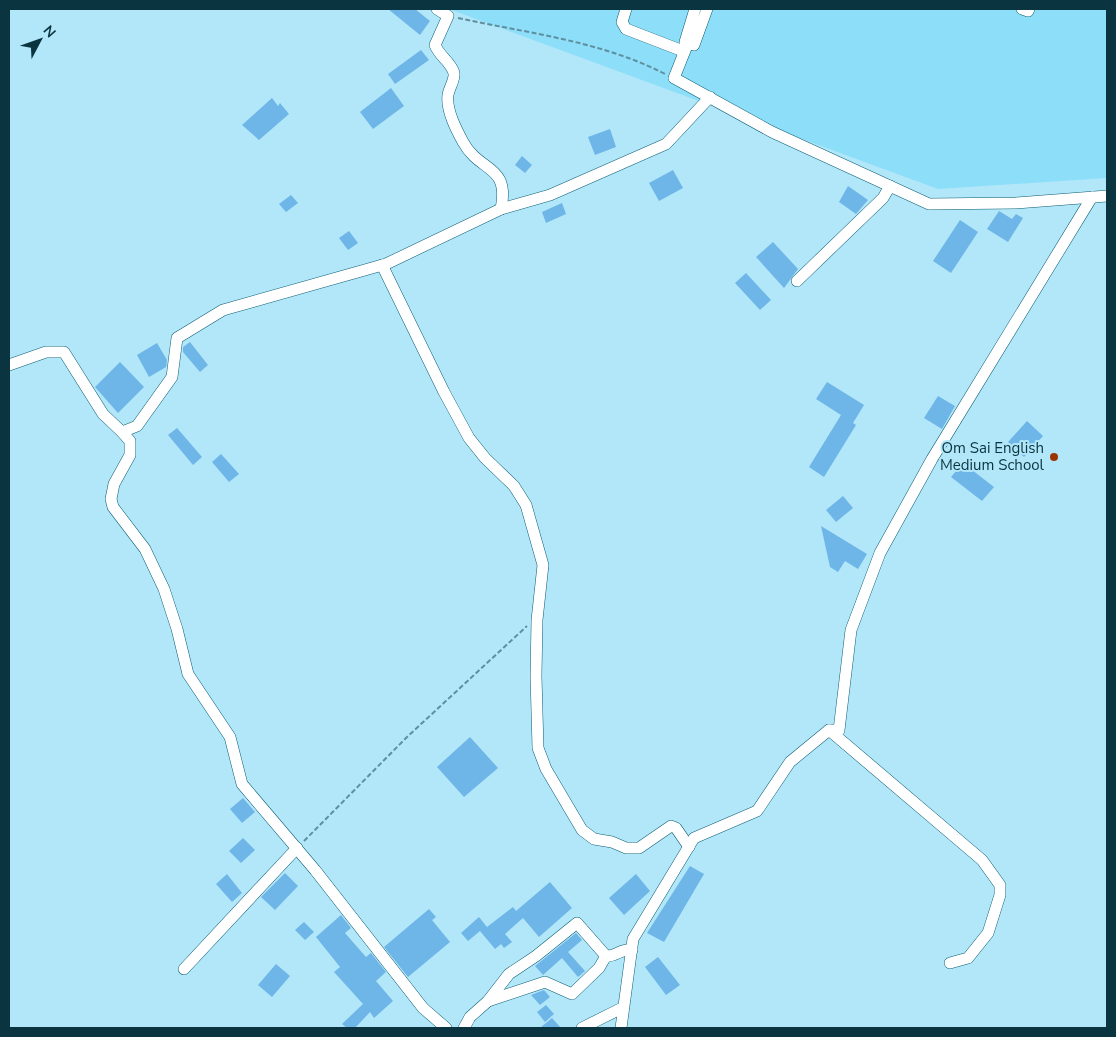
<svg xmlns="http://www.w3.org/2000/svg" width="1116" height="1037" font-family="'Nunito Sans',sans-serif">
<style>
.built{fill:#8ddef9}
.building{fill:#6eb5e8}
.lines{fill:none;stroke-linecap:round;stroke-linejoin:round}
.minor-casing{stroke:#0b5e74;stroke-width:12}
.path{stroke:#5f8f9e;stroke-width:2;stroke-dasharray:5 2.5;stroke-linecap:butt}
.minor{stroke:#fff;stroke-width:11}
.poi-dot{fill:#993500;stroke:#b2e7f9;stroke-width:2}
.labels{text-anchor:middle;stroke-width:4;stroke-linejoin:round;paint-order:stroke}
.poi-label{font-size:15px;fill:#093440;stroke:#b2e7f9;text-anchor:end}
</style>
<rect width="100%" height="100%" fill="#b2e7f9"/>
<polygon class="built" points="449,9 1107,9 1107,178 938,189"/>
<g class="building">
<polygon points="388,9 415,9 430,21 420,35"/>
<polygon points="421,50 429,60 395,84 388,74"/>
<polygon points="391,88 404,106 373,129 360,112"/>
<polygon points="272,98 278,106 280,103 289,114 259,140 242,125"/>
<polygon points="610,129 616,147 595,155 588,137"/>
<polygon points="522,156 532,165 525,173 515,165"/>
<polygon points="673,170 683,188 659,201 649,183"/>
<polygon points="848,186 868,200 856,214 839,202"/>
<polygon points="291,195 298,203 286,212 279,204"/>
<polygon points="562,203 566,214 546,223 542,212"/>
<polygon points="999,211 1012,219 1016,214 1023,218 1008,242 987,229"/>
<polygon points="960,220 978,232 951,273 933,261"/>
<polygon points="349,231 358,243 348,250 339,238"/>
<polygon points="773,242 798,269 784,288 756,257"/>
<polygon points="746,273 771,300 760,310 735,283"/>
<polygon points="190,342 208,365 200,372 183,352 183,347"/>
<polygon points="157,343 167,360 166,367 149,377 137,355"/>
<polygon points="120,362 144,387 118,413 95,387"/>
<polygon points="827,382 864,405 853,423 856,425 824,477 809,467 841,415 816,399"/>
<polygon points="938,396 955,406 942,429 924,418"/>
<polygon points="1027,421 1043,436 1024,457 1008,442"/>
<polygon points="177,428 202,457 193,465 168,435"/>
<polygon points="221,454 239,474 229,482 212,462"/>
<polygon points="963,463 994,487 982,501 951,477"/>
<polygon points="843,496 853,508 836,522 826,510"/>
<polygon points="821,526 867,554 858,569 845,561 838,572 830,567"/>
<polygon points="470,737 498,768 464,797 437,767"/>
<polygon points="243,798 255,812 242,823 230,809"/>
<polygon points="243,838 255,850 241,863 229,851"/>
<polygon points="690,866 704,874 664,942 647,933"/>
<polygon points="285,873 298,886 275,910 261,897"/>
<polygon points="227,874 242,893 232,902 216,884"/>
<polygon points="636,874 650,891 624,915 609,898"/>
<polygon points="550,882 572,908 539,937 523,918 505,934 512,942 504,948 501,944 495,949 480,931 468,941 461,933 479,917 487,927 513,907 516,911"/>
<polygon points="429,909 436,917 432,920 450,942 408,977 384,947"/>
<polygon points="341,915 351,928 345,933 366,957 371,953 386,972 376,981 393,1001 374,1018 370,1012 355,1028 347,1028 342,1024 363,1004 334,972 340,967 316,937"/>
<polygon points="304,922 314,932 305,940 295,930"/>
<polygon points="576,933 582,940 568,952 585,971 578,977 562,958 543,975 535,966"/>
<polygon points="658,957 680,985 666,995 645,967"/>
<polygon points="276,964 290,976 272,997 258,985"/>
<polygon points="544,990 550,997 540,1005 531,995"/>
<polygon points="546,1005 554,1014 545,1022 537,1012"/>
<polygon points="552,1018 561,1028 540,1028"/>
</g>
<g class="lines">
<defs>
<g id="minor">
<path d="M437 9 448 16 435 45C439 56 451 62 454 73 455 80 449 88 448 95 446 110 456 129 463 142 480 173 510 164 501 209"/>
<polyline points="626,9 622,22 626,29 683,51"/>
<polyline points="695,9 685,42 694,45 707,9"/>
<polyline points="1022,9 1028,11 1029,9"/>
<polyline points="688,43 674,78 772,132 929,204 1016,203 1107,196"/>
<polyline points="382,265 444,392 469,438 485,458 514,486 526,505 543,565 537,620 536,676 538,748 546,769 582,830 594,839 612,842 626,848 639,848 671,826 676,828 689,847"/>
<polyline points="797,281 883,198 890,186"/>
<polyline points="9,365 46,352 64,352 103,414 122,432 137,426 172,377 177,338 223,310 386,264 501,209 550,195 666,144 710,97"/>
<polyline points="122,432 130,441 130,455 114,484 111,499 113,507 145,549 164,589 177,629 188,674 230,737 242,784 315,870 423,1008 446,1028"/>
<polyline points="829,730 982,860 1000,885 1000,895 988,933 968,958 950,963"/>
<polyline points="184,969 297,848"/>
<polyline points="488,1001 545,982 572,994 599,968 606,956"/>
<path d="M464 1028 470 1017 488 1001 509 974 536 956 577 923 606 956C616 957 621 948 632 950"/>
<polyline points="582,1028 622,1008"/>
<polyline points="621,1028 633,939 694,838 757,811 790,762 829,730 839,730 851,630 880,553 932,459 1092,197"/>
</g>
</defs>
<use href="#minor" class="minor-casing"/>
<g class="path">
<path d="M458 18C527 33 601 41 665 74"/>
<polyline points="304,841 407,737 527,626"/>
</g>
<use href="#minor" class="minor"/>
</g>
<circle class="poi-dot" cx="1054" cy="457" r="5"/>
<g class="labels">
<g class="poi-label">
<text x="1044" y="453">Om Sai English<tspan x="1044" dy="17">Medium School</tspan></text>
</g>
</g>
<rect width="1116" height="1037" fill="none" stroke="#093440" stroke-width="20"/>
<g transform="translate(40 40) rotate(49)" stroke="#b2e7f9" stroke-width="4" paint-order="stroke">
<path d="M0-4L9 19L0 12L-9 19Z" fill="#093440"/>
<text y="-8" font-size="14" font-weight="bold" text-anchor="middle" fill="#093440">N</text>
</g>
</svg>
